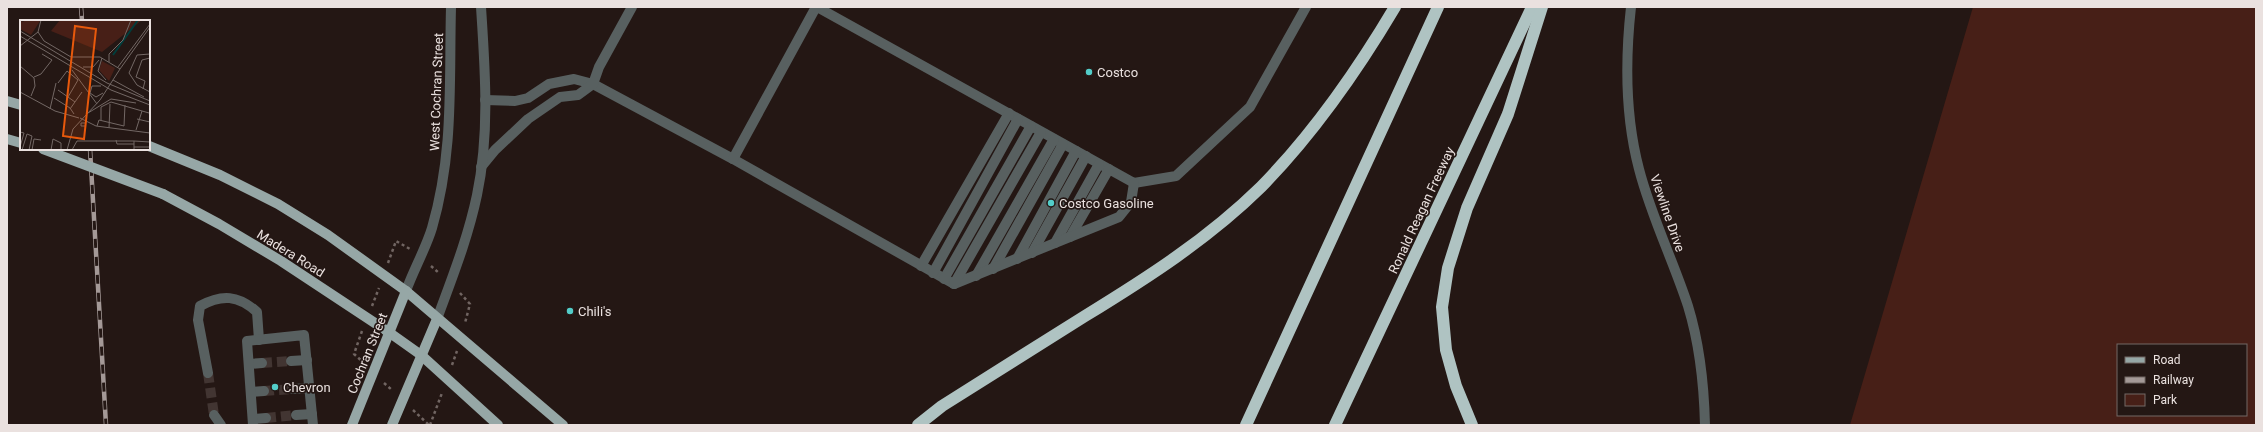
<svg xmlns="http://www.w3.org/2000/svg" width="2263" height="432" font-family="Roboto,sans-serif">
<style>
.green{fill:#471f17;fill-rule:evenodd}
.lines{fill:none;stroke-linecap:round;stroke-linejoin:round}
.minor-tunnel{stroke:#423532;stroke-width:10;stroke-dasharray:10 5;stroke-linecap:butt}
.path{stroke:#716562;stroke-width:2.5;stroke-dasharray:3 3;stroke-linecap:butt}
.minor{stroke:#586060;stroke-width:10}
.major{stroke:#96a7a6;stroke-width:10}
.highway{stroke:#afc3c2;stroke-width:12}
.rail-casing{stroke:#a49997;stroke-width:4.5}
.rail{stroke:#241714;stroke-width:3;stroke-dasharray:9;stroke-linecap:butt}
.major-bridge{stroke:#96a7a6;stroke-width:10}
.poi-dot{fill:#53cdc9;stroke:#241714;stroke-width:1.5}
.labels{text-anchor:middle;stroke-width:3.5;stroke-linejoin:round;paint-order:stroke}
.poi-label{font-size:13px;fill:#eae1df;stroke:#241714;text-anchor:start}
.street-label{font-size:13px;fill:#eae1df;stroke:#241714}
.inset-river{fill:none;stroke:#013d3c;stroke-width:2}
.inset-road{fill:none;stroke:#736865;stroke-width:1}
.view{fill:#e8590c;fill-opacity:0.15;stroke:#e8590c;stroke-width:2}
.inset-edge{fill:none;stroke:#eae1df;stroke-width:2}
</style>
<rect width="100%" height="100%" fill="#241714"/>
<path class="green" d="M1973 7H2256V425H1850ZM2118 345H2246V415H2118Z"/>
<g class="lines">
<g class="minor-tunnel">
<polyline points="262,363 291,361"/>
<polyline points="208,373 214,415"/>
<polyline points="264,391 293,389"/>
<polyline points="266,418 296,415"/>
</g>
<g class="path">
<polyline points="388,263 396,241 410,249"/>
<polyline points="431,266 439,273"/>
<polyline points="460,293 470,304 465,323"/>
<polyline points="372,306 379,288"/>
<polyline points="362,331 354,354 364,363"/>
<polyline points="452,365 457,351"/>
<polyline points="384,383 392,390"/>
<polyline points="413,410 429,425"/>
<polyline points="430,425 442,393"/>
</g>
<g class="minor">
<polyline points="817,7 1134,183 1176,176 1250,107 1306,7"/>
<path d="M1631 7C1625 61 1625 116 1639 169 1651 216 1673 260 1688 306 1700 345 1704 384 1705 425"/>
<polyline points="485,100 515,101 528,98 549,84 574,79 593,84 733,159 954,284"/>
<polyline points="733,159 816,7"/>
<polyline points="481,167 495,150 528,119 560,97 578,95 593,84 599,67 632,7"/>
<polyline points="1070,237 1109,169"/>
<polyline points="1055,243 1099,164"/>
<polyline points="1032,253 1086,156"/>
<polyline points="1017,259 1076,151"/>
<polyline points="921,266 1009,113"/>
<polyline points="993,269 1063,144"/>
<polyline points="933,273 1018,119"/>
<polyline points="976,276 1054,139"/>
<polyline points="944,279 1031,126"/>
<polyline points="954,284 1119,217 1131,202 1134,183"/>
<polyline points="954,284 1041,132"/>
<path d="M406 291C413 271 426 248 432 228 454 152 449 84 451 7"/>
<path d="M437 319C452 278 468 238 477 195 490 133 485 69 481 7"/>
<polyline points="291,361 307,360"/>
<polyline points="249,364 262,363"/>
<path d="M208 373 198 320 200 306C222 294 238 295 257 312L259 340"/>
<polyline points="293,389 309,388"/>
<polyline points="251,392 264,391"/>
<polyline points="214,415 221,425"/>
<polyline points="296,415 312,414"/>
<polyline points="253,419 266,418"/>
<polyline points="253,425 247,341 304,335 313,425"/>
</g>
<g class="major">
<polyline points="7,101 21,105"/>
<polyline points="7,139 21,143"/>
<polyline points="149,146 220,175 278,204 328,235 406,291 563,425"/>
<polyline points="163,194 219,224 281,261 390,333 421,355 498,425"/>
<polyline points="352,425 406,291"/>
<polyline points="392,425 437,319"/>
</g>
<g class="highway">
<path d="M918 425 942 406C989 376 1037 346 1085 316 1147 278 1208 239 1261 187 1313 134 1357 71 1395 7"/>
<polyline points="1246,425 1438,7"/>
<polyline points="1335,425 1532,7"/>
<polyline points="1472,425 1456,386 1446,350 1442,307 1448,268 1467,208 1508,114 1542,7"/>
</g>
<defs>
<g id="rail">
<polyline points="81,7 82,21"/>
<polyline points="90,149 106,425"/>
</g>
</defs>
<use href="#rail" class="rail-casing"/>
<use href="#rail" class="rail"/>
<polyline class="major-bridge" points="43,149 163,194"/>
</g>
<g class="poi-dot">
<circle cx="1089" cy="72" r="4"/>
<circle cx="1051" cy="203" r="4"/>
<circle cx="570" cy="311" r="4"/>
<circle cx="275" cy="387" r="4"/>
</g>
<g class="labels">
<g class="poi-label">
<text x="1097" y="77">Costco</text>
<text x="1059" y="208">Costco Gasoline</text>
<text x="578" y="316">Chili's</text>
<text x="283" y="392">Chevron</text>
</g>
<g class="street-label">
<text transform="translate(436 92) rotate(-88)" y="5">West Cochran Street</text>
<text transform="translate(1421 210) rotate(-65)" y="5">Ronald Reagan Freeway</text>
<text transform="translate(1668 213) rotate(71)" y="5">Viewline Drive</text>
<text transform="translate(291 253) rotate(32)" y="5">Madera Road</text>
<text transform="translate(367 353) rotate(-68)" y="5">Cochran Street</text>
</g>
</g>
<g transform="translate(20 20)">
<rect width="130" height="130" fill="#241714"/>
<path d="M0 0 3 2 5 0 20 1 11 15 0 9ZM40 0H122L82 32 31 11ZM82 41 95 48 89 61 79 50Z" fill="#471f17"/>
<path class="inset-river" d="M93 35 118 0"/>
<path class="inset-road" d="M21 0 18 12 24 21 51 37H80M0 11 87 63 130 81M0 16 91 70 130 85M0 26 18 12M130 34 117 35 109 53 117 65 130 72M82 38 78 51 86 60M89 42V34L103 20 111 0M0 46 14 58 15 66 11 76M63 47H73L79 40M98 47 130 4M100 49 130 7M52 50 77 84M14 57 21 54 32 40 22 34M93 60 124 77M38 63 47 51 58 60 48 77M81 66H72L70 73 76 77 83 73M123 69 125 61 116 57 122 40 130 38M38 70 55 82M0 72 35 91 59 98M34 78 50 88 54 94M30 89 36 63M50 89 62 72M68 93 91 79 116 83M60 98 76 106 130 113M117 99 130 102M81 100V87L91 82 129 93M66 106H61V103H66M77 106 79 100 104 106 105 85M89 108 90 84M116 110 122 91M0 112 4 113 0 127M96 120 97 124H114M114 127H130M2 130 7 114 12 116 9 130M12 130 14 119 21 120M31 130 33 119 41 123V130M47 130 53 109 80 80 100 49 80 37M52 130 57 121H114M114 130V121L130 122"/>
<path class="view" d="M55 6 76 9 64 119 43 116Z"/>
<rect width="130" height="130" class="inset-edge"/>
</g>
<rect width="2263" height="432" fill="none" stroke="#eae1df" stroke-width="16"/>
<rect x="2117" y="344" width="130" height="72" fill="#241714" stroke="#736865"/>
<rect x="2125" y="357" width="20" height="6" fill="#96a7a6" stroke="#736865"/>
<text x="2153" y="364" font-size="12" fill="#eae1df">Road</text>
<rect x="2125" y="377" width="20" height="6" fill="#a49997" stroke="#736865"/>
<text x="2153" y="384" font-size="12" fill="#eae1df">Railway</text>
<rect x="2125" y="394" width="20" height="12" fill="#471f17" stroke="#736865"/>
<text x="2153" y="404" font-size="12" fill="#eae1df">Park</text>
</svg>
